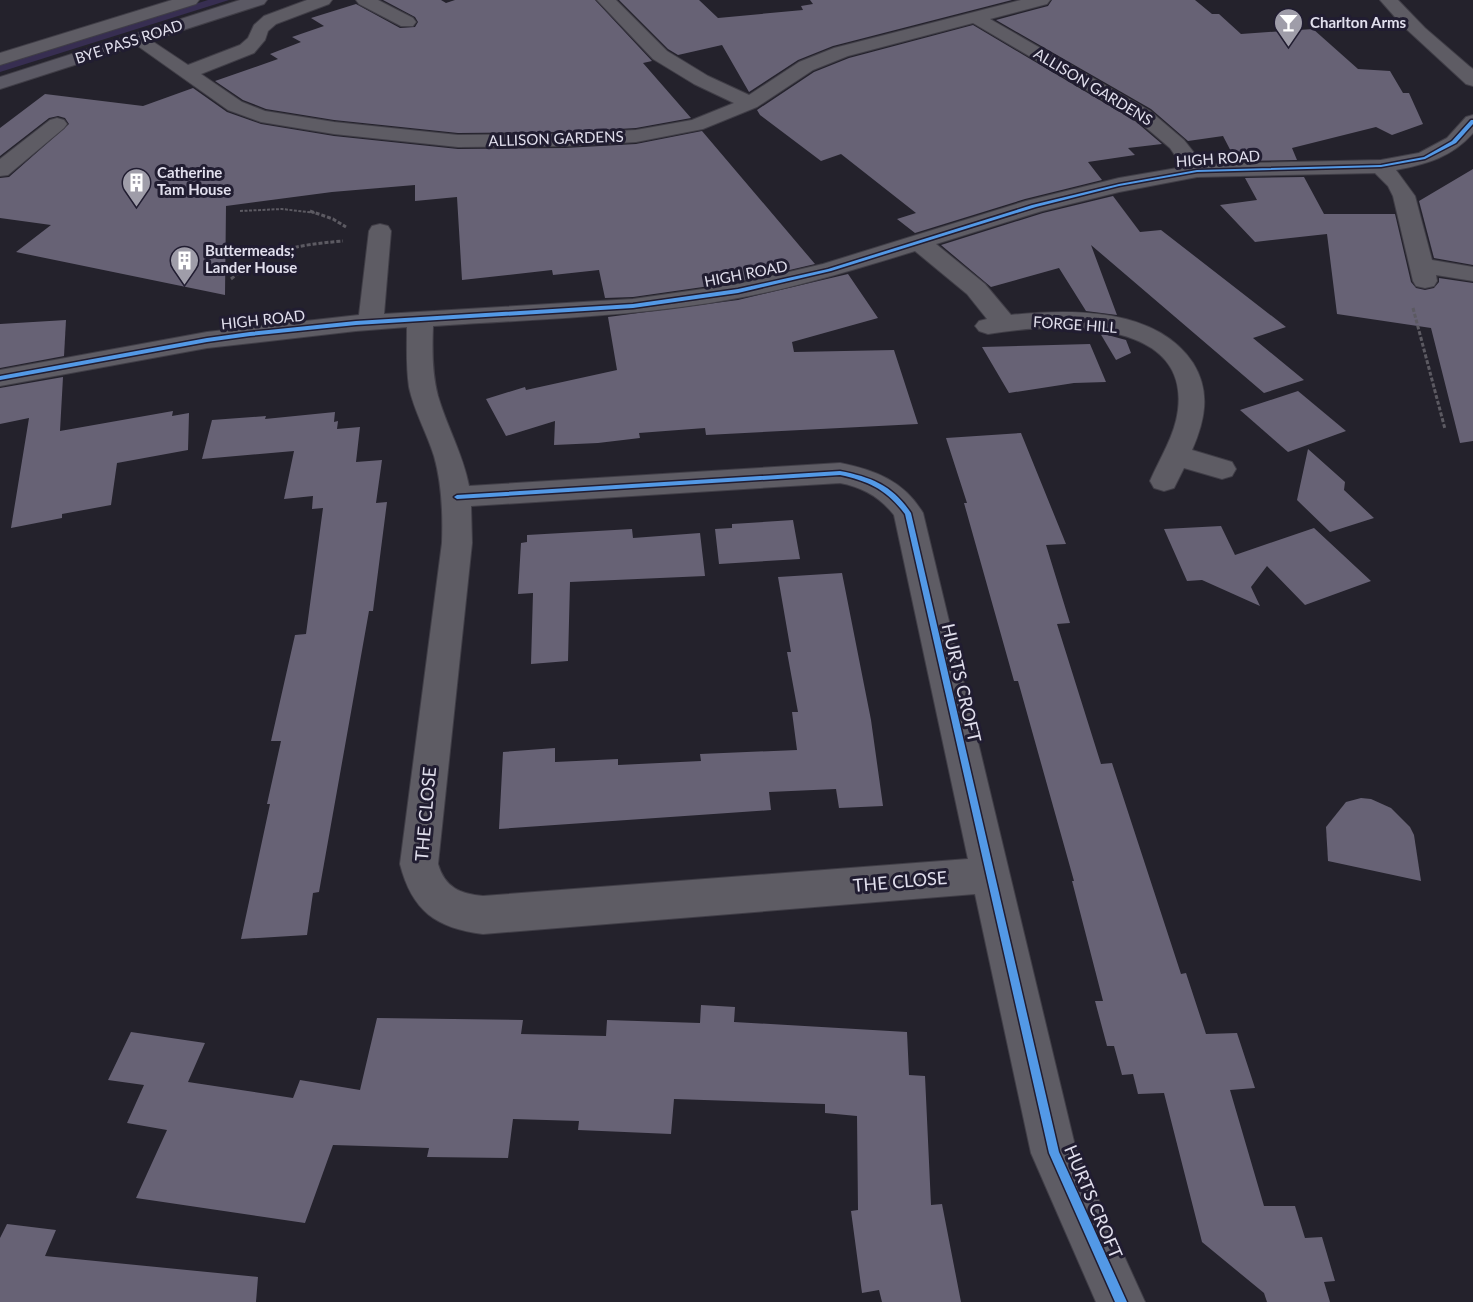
<svg xmlns="http://www.w3.org/2000/svg" width="1473" height="1302" font-family="Lato,sans-serif">
<style>
.green{fill:#372e51}
.building{fill:#676275}
.lines{fill:none;stroke-linecap:round;stroke-linejoin:round}
.minor-casing{stroke:#403e47;stroke-width:2}
.major-casing{stroke:#403e47;stroke-width:2}
.path-far1{stroke:#5c5a62;stroke-width:2;stroke-dasharray:3 1.5;stroke-linecap:butt}
.path{stroke:#5c5a62;stroke-width:3;stroke-dasharray:4 2;stroke-linecap:butt}
.minor{fill:#5e5c64;fill-rule:evenodd}
.major{fill:#5b5964;fill-rule:evenodd}
.cycleway-casing{stroke:#211d31;stroke-width:3}
.cycleway{fill:#5399e6;fill-rule:evenodd}
.labels{text-anchor:middle;stroke-width:6;stroke-linejoin:round;paint-order:stroke}
.far-poi-label{font-size:15px;font-weight:bold;fill:#e1dfed;stroke:#211d31;text-anchor:start}
.far-street-label{font-size:15px;fill:#e1dfed;stroke:#211d31}
.street-label{font-size:18px;fill:#e1dfed;stroke:#211d31}
</style>
<rect width="100%" height="100%" fill="#24222c"/>
<polygon class="green" points="208,0 229,0 0,72 0,65"/>
<g class="building">
<polygon points="383,0 441,0 446,3 455,0 595,0 652,61 643,63 691,118 636,128 565,132 458,133 334,120 266,109 243,100 215,81 278,59 270,54 301,42 292,37 324,26 311,18 356,4 400,28 415,27 418,22 415,17"/>
<polygon points="619,0 699,0 718,18 803,10 801,6 813,4 810,0 1012,0 833,46 798,60 749,92 722,45 678,55 668,49"/>
<polygon points="1052,0 1195,0 1212,14 1219,14 1241,34 1313,29 1358,69 1390,71 1403,93 1409,93 1423,124 1392,135 1376,127 1292,148 1297,160 1236,161 1223,136 1188,141 1151,109 996,20 1048,6"/>
<polygon points="973,25 1135,121 1162,144 1128,148 1135,155 1088,162 1102,180 1025,199 915,233 897,219 916,213 841,154 821,161 760,115 757,110 814,72 849,58"/>
<polygon points="193,88 227,112 261,124 334,136 458,149 565,148 636,144 702,131 815,264 738,282 633,297 605,298 599,270 553,275 552,270 462,280 457,197 415,201 415,185 332,192 226,206 225,295 16,252 51,225 0,218 0,178 9,177 69,124 65,118 58,116 49,118 0,156 0,128 45,94 143,106"/>
<polygon points="1473,169 1473,265 1434,258 1419,201"/>
<polygon points="1304,177 1324,214 1395,214 1411,282 1416,288 1425,290 1434,288 1439,282 1439,278 1473,283 1473,441 1460,443 1431,328 1337,314 1327,234 1255,242 1220,205 1257,200 1245,178"/>
<polygon points="1113,196 1140,232 1161,230 1286,327 1253,338 1304,380 1264,393 1091,245 1117,315 1086,311 1059,268 991,287 941,245 1043,213"/>
<polygon points="848,274 878,318 792,342 794,352 894,350 918,424 706,435 705,428 639,433 640,438 598,443 554,445 555,421 506,436 486,399 525,387 526,390 617,370 608,317 738,300"/>
<polygon points="66,320 64,356 0,368 0,324"/>
<polygon points="1100,333 1126,340 1131,353 1116,360"/>
<polygon points="1090,344 1106,382 1074,383 1009,393 982,347"/>
<polygon points="63,377 60,431 173,411 172,416 189,413 188,450 117,463 111,505 62,514 62,518 11,528 29,418 0,424 0,388"/>
<polygon points="1298,391 1346,431 1288,452 1240,410"/>
<polygon points="335,412 334,422 338,421 337,429 360,427 356,462 382,460 376,503 387,502 373,611 369,611 319,892 313,893 307,935 241,939 270,804 267,804 281,741 271,741 295,635 306,634 323,508 312,509 313,496 284,499 294,451 202,459 212,420 266,416 265,419"/>
<polygon points="1021,433 1066,544 1046,545 1070,623 1057,624 1101,764 1112,763 1181,974 1186,973 1206,1034 1237,1033 1255,1088 1230,1090 1264,1206 1295,1206 1305,1238 1322,1237 1335,1281 1324,1282 1330,1302 1267,1302 1264,1293 1202,1242 1164,1093 1138,1094 1133,1074 1122,1075 1114,1046 1107,1046 1095,1001 1103,1001 1072,881 1074,881 1018,681 1014,681 964,503 967,503 946,438"/>
<polygon points="1308,449 1345,482 1344,490 1374,518 1330,532 1297,500"/>
<polygon points="793,520 800,559 719,564 715,529 732,528 732,524"/>
<polygon points="1221,526 1235,555 1314,528 1371,581 1305,605 1267,566 1251,587 1260,606 1202,580 1187,581 1164,529"/>
<polygon points="632,529 633,538 700,533 705,576 570,582 568,661 531,664 533,593 518,594 521,543 527,542 527,535"/>
<polygon points="842,573 871,720 883,806 839,808 836,789 769,792 771,810 499,829 503,752 555,748 555,762 618,759 618,765 701,761 700,754 797,750 792,712 798,712 787,652 791,652 778,577"/>
<polygon points="1361,798 1371,799 1391,808 1410,827 1414,835 1421,881 1328,861 1326,827 1346,802"/>
<polygon points="701,1005 735,1007 734,1022 907,1032 909,1075 925,1076 931,1205 942,1204 961,1302 882,1302 879,1290 862,1293 851,1211 858,1210 857,1116 825,1113 825,1104 674,1099 671,1134 578,1130 579,1121 513,1119 508,1158 427,1157 429,1148 333,1145 305,1223 136,1198 167,1130 127,1123 144,1085 108,1080 131,1032 205,1043 188,1082 293,1098 300,1080 360,1090 377,1018 523,1020 521,1034 606,1036 607,1020 700,1023"/>
<polygon points="7,1224 56,1230 45,1256 258,1277 256,1302 0,1302 0,1238"/>
</g>
<g class="lines">
<defs>
<g id="minor">
<polygon points="172,0 199,0 196,4 0,65 0,53"/>
<path d="M307 0H332L329 4 276 24 268 31 265 40 254 53 201 74 242 102 265 111 334 122 458 135 565 134 636 130 692 120 734 103 694 84 653 59 597 0H616L667 51 708 76 749 95 799 62 834 48 1021 0H1050L1047 4 990 19 1150 111 1184 140 1203 164 1381 160 1419 153 1447 138 1466 117 1473 115V133C1452 157 1427 164 1396 170L1415 196 1432 260 1473 267V281L1436 275 1437 281 1434 286 1425 288 1416 286 1413 281 1393 196 1388 186 1375 173 1197 177 1119 192 1042 211 936 244 985 284 1011 315C1070 309 1156 307 1193 363 1211 392 1205 420 1192 450L1232 462 1236 469 1232 476 1222 479 1184 468 1174 488 1164 491 1154 488 1150 481C1160 458 1175 435 1178 410 1190 314 1046 324 988 334L979 331 975 326 979 321 987 319 967 294 915 251C857 269 798 287 738 298 638 317 534 319 433 326 432 350 432 373 438 396 447 427 463 454 469 486L840 463C875 470 904 481 923 513L1076 1150 1145 1302H1096L1038 1169 1031 1153 975 894 483 934C436 928 412 911 400 864L442 543C443 514 442 484 434 456 427 433 414 411 409 387 406 367 407 347 407 327L356 331 207 348 0 386V370L207 332 359 315 369 231 372 226 380 224 388 226 391 231 384 314 633 299 738 284 823 264 1026 201 1119 178 1183 167 1170 148 1136 119 973 23 848 56 813 70 757 107 703 129 636 142 565 146 458 147 334 134 261 122 228 110 128 39 131 35H143L188 65 240 45 248 38 254 25 264 16ZM840 483C862 487 880 497 894 515L968 859 483 896C461 894 445 888 438 864L472 543 471 506Z"/>
<polygon points="356,0 378,0 413,18 416,22 413,26 401,26 359,4"/>
<polygon points="1380,0 1398,0 1425,28 1469,66 1473,69 1473,86 1466,84 1402,25"/>
<polygon points="57,118 64,120 67,124 64,128 8,175 0,176 0,159 50,120"/>
</g>
<polygon id="major" points="240,0 267,0 264,4 0,89 0,77"/>
</defs>
<use href="#minor" class="minor-casing"/>
<use href="#major" class="major-casing"/>
<polyline class="path-far1" points="240,211 282,209 316,213"/>
<g class="path">
<polyline points="310,211 333,219 346,227"/>
<path d="M231 279C268 249 297 245 343 241"/>
<polyline points="1413,308 1445,429"/>
</g>
<use href="#minor" class="minor"/>
<use href="#major" class="major"/>
<defs>
<g id="cycleway">
<polygon points="1471,120 1473,120 1473,124 1456,143 1425,159 1381,167 1197,172 1119,186 1036,207 831,271 738,293 633,308 356,325 250,336 207,342 0,380 0,376 207,338 250,332 356,321 633,304 738,289 828,269 1032,205 1119,184 1197,170 1381,165 1424,157 1452,141"/>
<path d="M840 471C872 477 893 486 911 513L1059 1152 1127 1302H1115L1049 1153 905 514C887 490 869 481 840 475L457 499 454 497 457 495Z"/>
</g>
</defs>
<use href="#cycleway" class="cycleway-casing"/>
<use href="#cycleway" class="cycleway"/>
</g>
<defs>
<symbol id="bar-pin" viewBox="-11 -11 22 30"><path d="M0 17L-7.5 6A9.5 9.5 0 1 1 7.5 6Z" fill="#9f9da9" stroke="#211d31"/><path d="M-6-5H6L.8 .8V4.5H3.5V6h-7V4.5H-.8V.8Z" fill="#fff"/></symbol>
<symbol id="building-pin" viewBox="-11 -11 22 30"><path d="M0 17L-7.5 6A9.5 9.5 0 1 1 7.5 6Z" fill="#9f9da9" stroke="#211d31"/><path d="M-4-6H4V6H1V3H-1V6H-4ZM-2.5-4.3h1.7v1.8h-1.7ZM.8-4.3h1.7v1.8H.8ZM-2.5-1h1.7V.8h-1.7ZM.8-1h1.7V.8H.8Z" fill="#fff"/></symbol>
</defs>
<g fill-rule="evenodd">
<use href="#bar-pin" x="1272" y="6" width="33" height="45"/>
<use href="#building-pin" x="120" y="166" width="33" height="45"/>
<use href="#building-pin" x="168" y="244" width="33" height="45"/>
</g>
<g class="labels">
<g class="far-poi-label">
<text x="1310" y="28">Charlton Arms</text>
<text x="157" y="178">Catherine<tspan x="157" dy="17">Tam House</tspan></text>
<text x="205" y="256">Buttermeads;<tspan x="205" dy="17">Lander House</tspan></text>
</g>
<g class="far-street-label">
<text transform="translate(129 42) rotate(-18)" y="5">BYE PASS ROAD</text>
<text transform="translate(1093 87) rotate(31)" y="5">ALLISON GARDENS</text>
<text transform="translate(556 139) rotate(-2)" y="5">ALLISON GARDENS</text>
<text transform="translate(1218 159) rotate(-4)" y="5">HIGH ROAD</text>
<text transform="translate(746 274) rotate(-11)" y="5">HIGH ROAD</text>
<text transform="translate(263 320) rotate(-6)" y="5">HIGH ROAD</text>
<text transform="translate(1075 325) rotate(4)" y="5">FORGE HILL</text>
</g>
<g class="street-label">
<text transform="translate(961 683) rotate(77)" y="6">HURTS CROFT</text>
<text transform="translate(426 814) rotate(-85)" y="6">THE CLOSE</text>
<text transform="translate(900 882) rotate(-5)" y="6">THE CLOSE</text>
<text transform="translate(1093 1202) rotate(67)" y="6">HURTS CROFT</text>
</g>
</g>
</svg>
